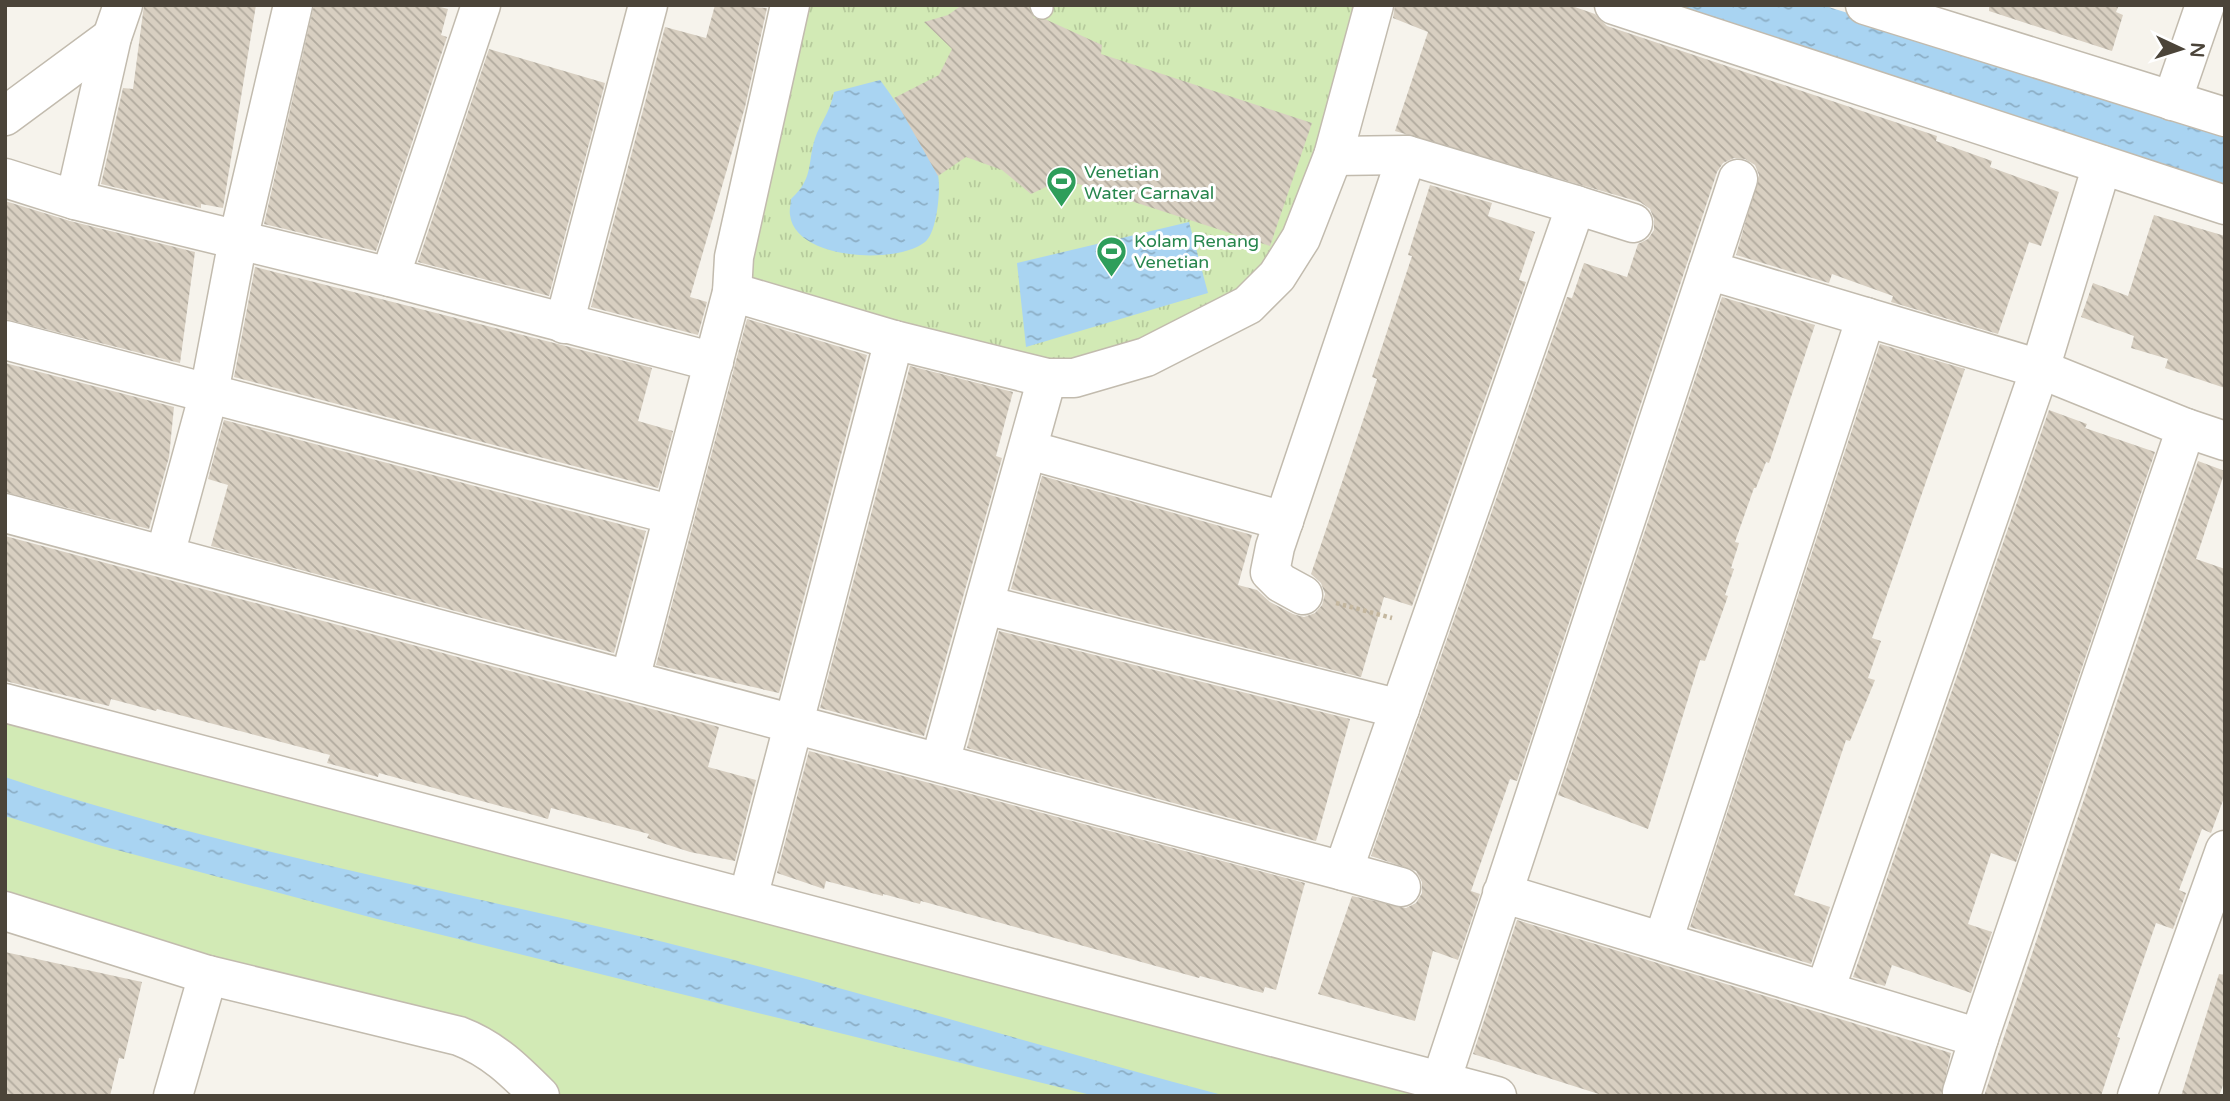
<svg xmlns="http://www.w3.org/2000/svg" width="2230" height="1101" font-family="'Varela Round',sans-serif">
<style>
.grass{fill:#d2eab5}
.park{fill:url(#park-tufts)}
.water{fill:url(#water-ripples)}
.building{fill:url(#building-back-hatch)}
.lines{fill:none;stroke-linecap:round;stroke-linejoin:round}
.service-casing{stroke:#c2bbae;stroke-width:24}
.minor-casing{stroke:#c2bbae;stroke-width:41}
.path{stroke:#c4b79f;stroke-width:4.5;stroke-dasharray:3.5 3.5;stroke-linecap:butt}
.service{stroke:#fff;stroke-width:21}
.minor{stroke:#fff;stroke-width:38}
.labels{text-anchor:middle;stroke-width:6;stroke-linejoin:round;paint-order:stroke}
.leisure-label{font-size:18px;fill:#27864d;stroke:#fff;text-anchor:start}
</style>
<defs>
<pattern id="park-tufts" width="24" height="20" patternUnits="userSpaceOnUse" patternTransform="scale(1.75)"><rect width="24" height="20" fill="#d2eab5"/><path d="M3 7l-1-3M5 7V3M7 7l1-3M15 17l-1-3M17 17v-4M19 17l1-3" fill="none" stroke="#b6ca9c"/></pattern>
<pattern id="water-ripples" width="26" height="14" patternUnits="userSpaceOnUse" patternTransform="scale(1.75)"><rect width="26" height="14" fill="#a9d4f2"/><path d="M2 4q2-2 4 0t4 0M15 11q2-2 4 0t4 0" fill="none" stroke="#8caec5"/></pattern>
<pattern id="building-back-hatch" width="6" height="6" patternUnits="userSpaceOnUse" patternTransform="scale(1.75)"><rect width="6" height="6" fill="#d8cfc1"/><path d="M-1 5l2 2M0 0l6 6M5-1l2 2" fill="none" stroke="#b1aa9e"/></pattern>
</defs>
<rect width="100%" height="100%" fill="#f6f3ec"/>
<polygon class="grass" points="5,703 1497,1096 540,1096 504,1060 5,911"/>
<polygon class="park" points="790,5 1368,5 1277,276 1074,378 732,292"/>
<g class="water">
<polygon points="1671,5 1822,5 2225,130 2225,188"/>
<path d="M880 80C894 98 932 155 938 175 941 189 937 233 925 242 897 265 795 260 790 215 789 210 791 203 791 199 816 176 806 160 817 133 824 118 831 108 834 92Z"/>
<polygon points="1189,222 1208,293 1026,347 1017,263"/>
<path d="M5 777C208 845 419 884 626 933 828 981 1026 1043 1226 1096H1095L377 919 102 846 5 816Z"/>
</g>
<g class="building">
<polygon points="144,5 256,5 223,208 201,204 201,208 101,184 123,88 133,89"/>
<polygon points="314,5 433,5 448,9 441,35 447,37 376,251 264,224"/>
<polygon points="715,5 767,8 745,107 690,297 707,302 698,335 591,307 665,27 706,38"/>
<polygon points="962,5 1028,5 1034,18 1047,20 1102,45 1101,54 1312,123 1270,246 1063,179 1031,194 1002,170 966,157 938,176 894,98 939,75 952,49 924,22 948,15"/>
<polygon points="1395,5 1569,5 1595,14 1607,26 1937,136 1936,141 1992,161 1990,167 2059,192 2041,246 2029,242 1998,334 1891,302 1893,296 1832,274 1829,283 1736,255 1759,175 1755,165 1745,159 1734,158 1723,163 1717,172 1517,781 1510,779 1471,891 1480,894 1458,960 1433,951 1415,1021 1318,994 1352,896 1406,908 1416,903 1422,893 1422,882 1416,871 1371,856 1567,297 1572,298 1584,263 1627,277 1638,244 1648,239 1654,230 1654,219 1650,209 1640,202 1395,131 1428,32 1393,18"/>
<polygon points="1989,5 2119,5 2116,12 2123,15 2112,51 1989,11"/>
<polygon points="489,49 605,83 549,296 418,262"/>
<polygon points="1430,185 1492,203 1488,216 1535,232 1519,280 1526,282 1412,606 1384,597 1361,677 1011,589 1042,476 1252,535 1238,585 1257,590 1270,602 1293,614 1304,617 1315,613 1322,605 1325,594 1321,583 1311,574 1377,379 1372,377 1412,256 1408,255"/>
<polygon points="5,201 70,221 195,252 180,363 5,319"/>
<polygon points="2154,215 2225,236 2225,388 2165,368 2168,359 2131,348 2134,336 2081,317 2093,283 2128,296"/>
<polygon points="255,267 652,368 638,421 673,431 658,488 234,377"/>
<polygon points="1722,297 1815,325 1769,463 1766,462 1756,488 1754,488 1735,542 1739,543 1731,568 1734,569 1725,595 1728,596 1705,661 1700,660 1648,829 1558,795"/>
<polygon points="747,319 867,355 779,693 656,665"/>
<polygon points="1880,344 1965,369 1872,638 1881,641 1868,678 1875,680 1850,741 1846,740 1794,895 1830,907 1811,964 1690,927"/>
<polygon points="5,363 174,407 169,457 149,529 5,492"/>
<polygon points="910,366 1013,392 996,456 1002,458 924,736 820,708"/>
<polygon points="2049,410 2087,424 2085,428 2155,452 2016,862 1991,853 1968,924 1992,932 1971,993 1892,965 1885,986 1853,977"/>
<polygon points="224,420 646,531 614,653 211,546 228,485 208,479"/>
<polygon points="2198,461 2225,471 2196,559 2225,569 2225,795 2211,833 2202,829 2179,890 2186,893 2173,929 2156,923 2117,1037 2120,1038 2101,1096 1984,1096"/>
<polygon points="5,536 719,727 708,767 756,780 735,861 690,852 647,838 649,834 551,808 548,819 379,773 378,777 327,763 330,755 157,709 156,711 111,699 109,706 5,681"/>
<polygon points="999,631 1350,719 1316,841 967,748"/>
<polygon points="809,751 1305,883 1276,990 1265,987 1263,993 1200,976 1199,978 921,901 920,904 883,894 883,896 826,881 824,889 777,873"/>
<polygon points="1517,920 1951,1053 1941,1096 1605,1096 1473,1054"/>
<polygon points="5,952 142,982 124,1059 119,1058 110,1096 5,1096"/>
<polygon points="2219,974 2225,975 2225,1080 2219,1096 2181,1096"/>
</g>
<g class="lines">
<defs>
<polyline id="service" points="1041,5 1042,8"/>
<g id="minor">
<polyline points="1614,5 2225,205"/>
<polyline points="1865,5 2225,117"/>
<polyline points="2172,101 2205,5"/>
<polyline points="5,116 112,37"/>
<polyline points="5,178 75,200 390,277 714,362"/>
<polyline points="75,200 112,37 123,5"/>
<polyline points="1576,205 1633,223"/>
<polyline points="1708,270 1738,179"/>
<polyline points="390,277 481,5"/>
<polyline points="732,292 894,340 1047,378 1074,378 1146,357 1248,305 1277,276 1301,238 1333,156 1374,5"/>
<polyline points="564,324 648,5"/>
<polyline points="5,340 673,515"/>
<polyline points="2186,428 2225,441"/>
<polyline points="1029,450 1284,521"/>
<polyline points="5,513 1343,871 1576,205 1407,155 1333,156"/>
<polyline points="165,555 209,393 238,240 293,5"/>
<polyline points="1303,595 1281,583 1270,572 1275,547 1407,155"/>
<polyline points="985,605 1400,709"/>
<polyline points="630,679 732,292 734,257 790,5"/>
<polyline points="5,703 1497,1096"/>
<polyline points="940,762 1047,378"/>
<polyline points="1343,871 1401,887"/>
<polyline points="748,898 894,340"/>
<path d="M5 911 208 975 459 1036C493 1049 514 1070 540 1096"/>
<polyline points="1663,941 1866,317"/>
<polyline points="1825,990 2040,369 2102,165"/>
<polyline points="1441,1081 1708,270 2040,369 2186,428 1979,1038 1502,893"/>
<polyline points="1962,1092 1979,1038"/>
<polyline points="173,1096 208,975"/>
<polyline points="2137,1096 2225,850"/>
</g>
</defs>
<use href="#service" class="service-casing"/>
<use href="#minor" class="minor-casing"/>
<polyline class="path" points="1336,603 1392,618"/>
<use href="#service" class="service"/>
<use href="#minor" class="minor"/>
</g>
<defs>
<symbol id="stadium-pin" viewBox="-11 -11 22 30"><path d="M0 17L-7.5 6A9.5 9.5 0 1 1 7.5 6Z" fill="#2e9e5b" stroke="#fff"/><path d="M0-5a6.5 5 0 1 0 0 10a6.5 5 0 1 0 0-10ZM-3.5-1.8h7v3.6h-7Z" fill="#fff"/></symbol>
</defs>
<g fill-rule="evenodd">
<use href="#stadium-pin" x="1044" y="164" width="35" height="47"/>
<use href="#stadium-pin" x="1094" y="234" width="35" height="47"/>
</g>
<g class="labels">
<g class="leisure-label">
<text x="1084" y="178">Venetian<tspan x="1084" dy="21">Water Carnaval</tspan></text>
<text x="1134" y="247">Kolam Renang<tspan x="1134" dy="21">Venetian</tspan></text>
</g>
</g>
<rect width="2230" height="1101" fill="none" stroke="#4b4439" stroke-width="14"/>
<g transform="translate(2181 49) rotate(94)" stroke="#ffffff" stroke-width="5" paint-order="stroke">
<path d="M0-5L12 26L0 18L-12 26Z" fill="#4b4439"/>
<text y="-10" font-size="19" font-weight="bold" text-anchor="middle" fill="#4b4439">N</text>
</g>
</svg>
